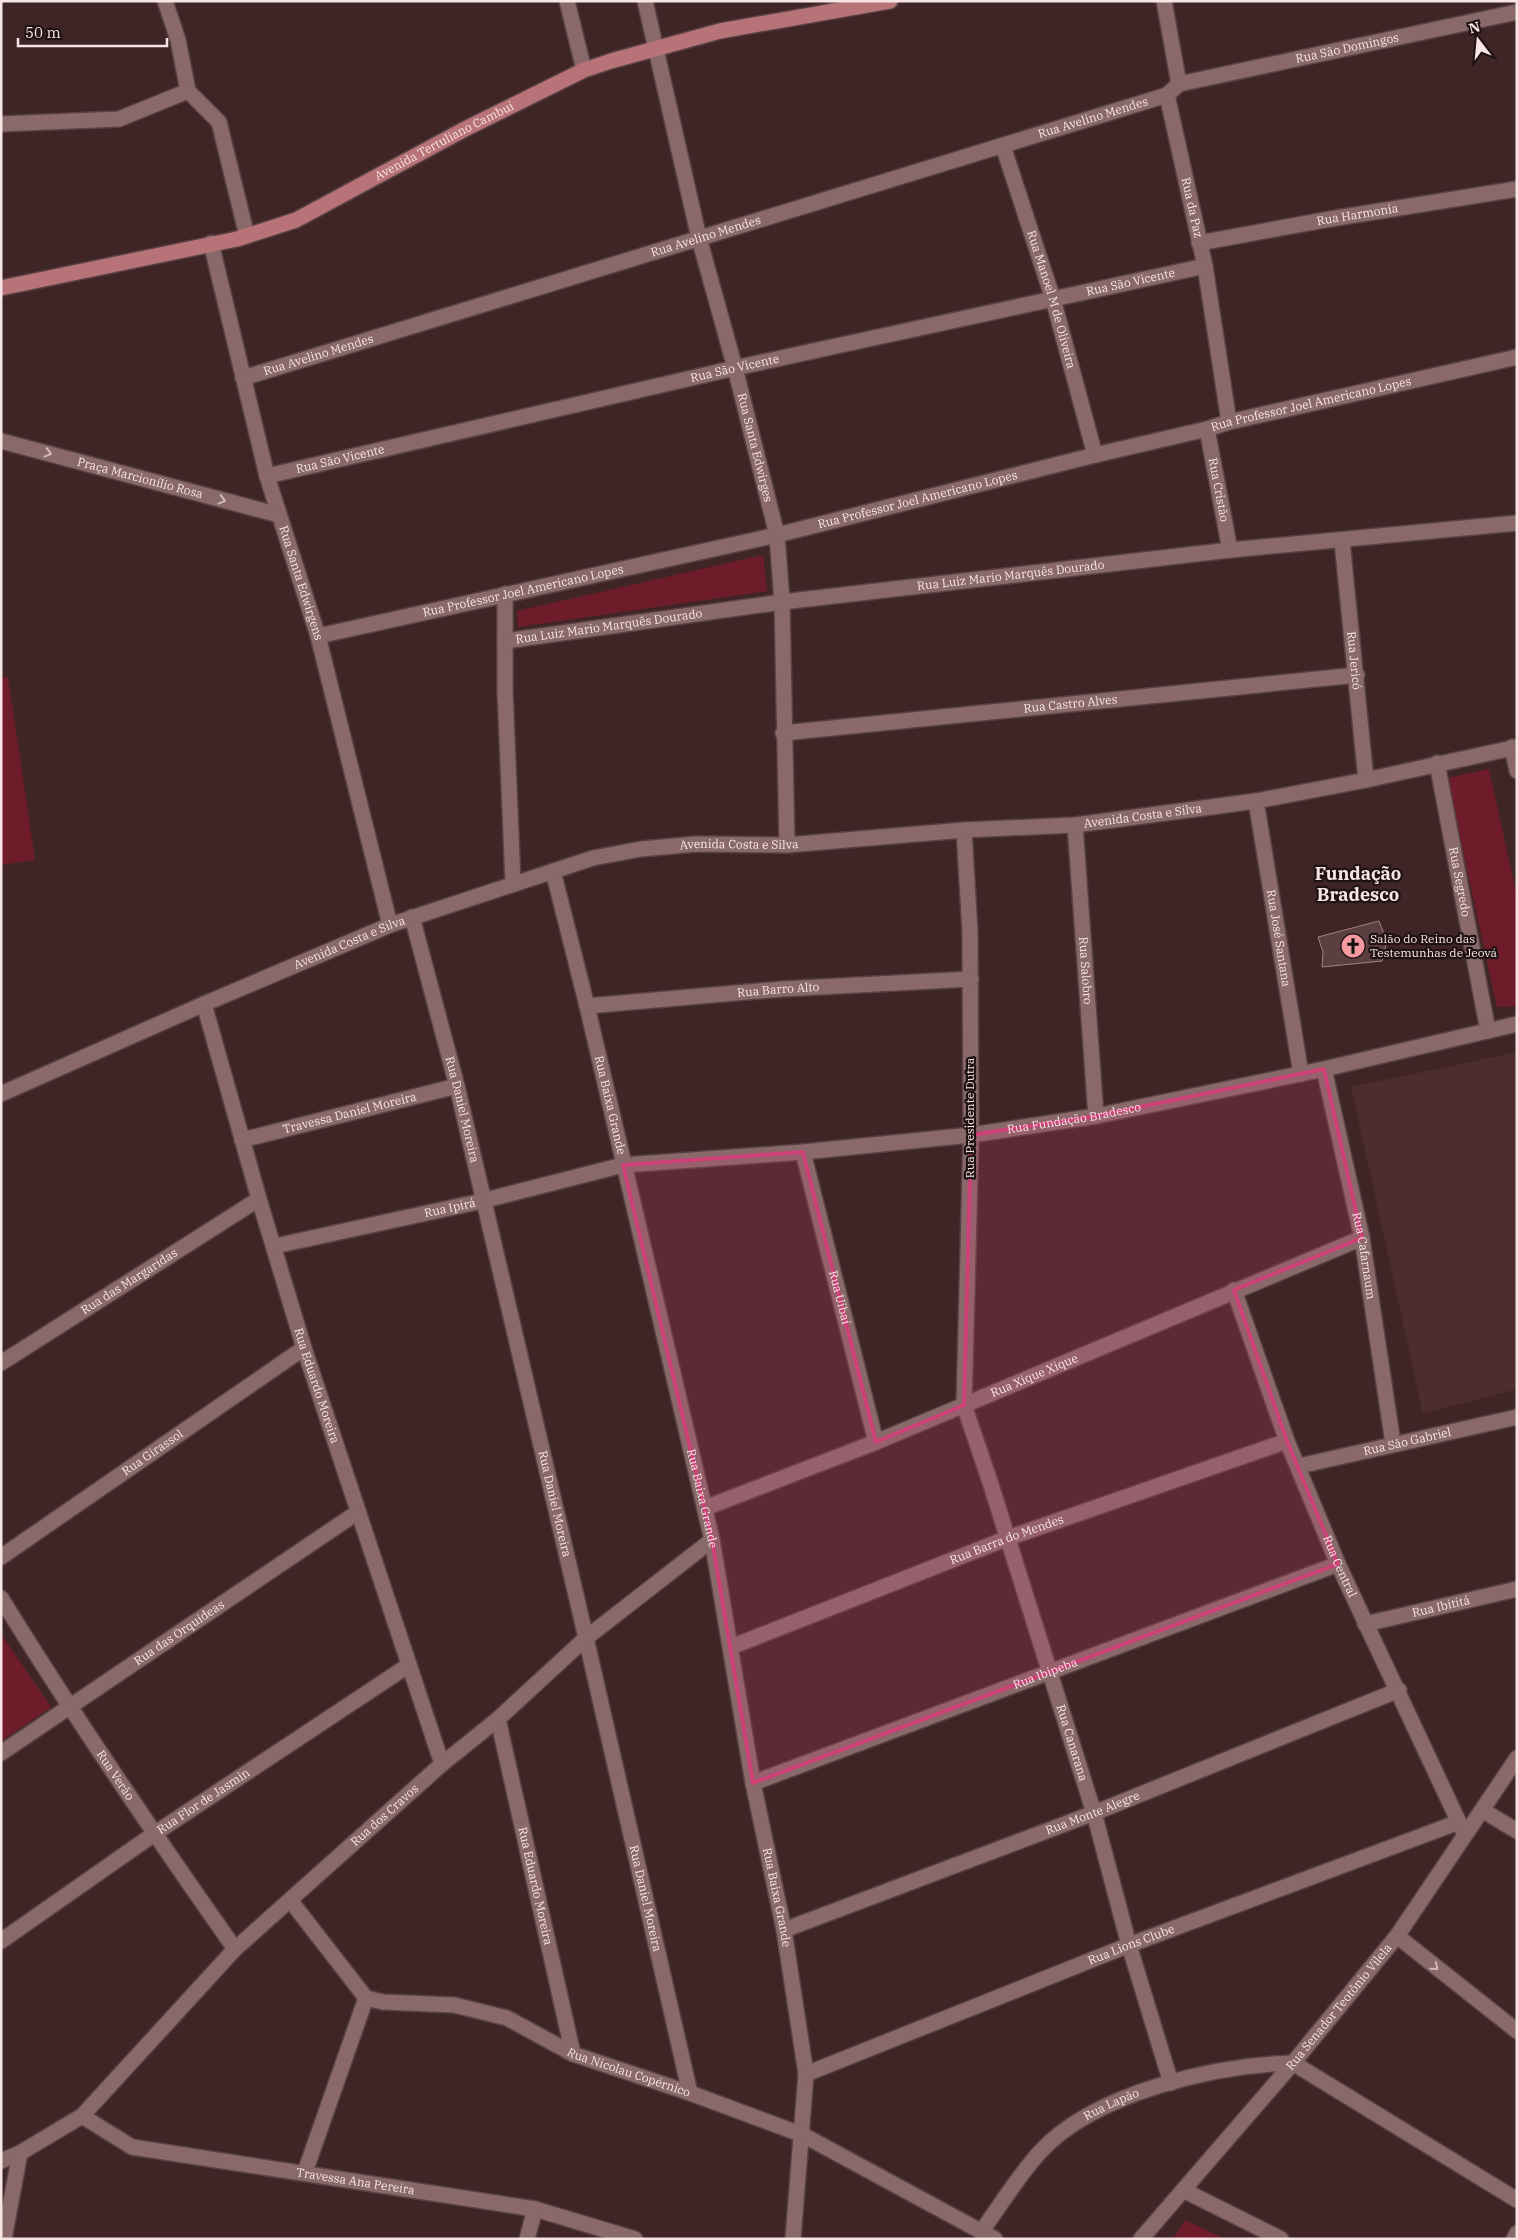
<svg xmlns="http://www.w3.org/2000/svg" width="1518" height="2240" font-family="'IBM Plex Serif',serif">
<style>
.built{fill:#4e2d2f}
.green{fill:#6f1c2a}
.building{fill:#5c3f41;stroke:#a28182}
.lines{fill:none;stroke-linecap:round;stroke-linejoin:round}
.minor-casing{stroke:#584143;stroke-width:18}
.major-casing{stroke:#584143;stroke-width:18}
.minor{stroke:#89696a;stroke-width:15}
.major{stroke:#b87378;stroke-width:15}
.oneway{stroke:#d1babb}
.marked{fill:#cd4177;fill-opacity:0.2;stroke:#cd4177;stroke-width:4;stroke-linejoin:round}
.labels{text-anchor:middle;stroke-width:4.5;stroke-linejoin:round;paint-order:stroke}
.street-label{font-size:12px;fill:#f8e5e6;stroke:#1e1213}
.poi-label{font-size:12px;fill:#f8e5e6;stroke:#1e1213;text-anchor:start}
.district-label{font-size:18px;font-weight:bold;fill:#f8e5e6;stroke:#1e1213}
</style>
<rect width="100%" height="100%" fill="#402527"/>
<polygon class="built" points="1517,1052 1517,1389 1423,1414 1351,1087"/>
<g class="green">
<polygon points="763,555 767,591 518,627 517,611"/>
<polygon points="8,677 35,860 1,865 1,678"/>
<polygon points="1489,769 1517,897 1517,1006 1497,1007 1447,778"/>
<polygon points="1,1634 51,1707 1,1741"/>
<polygon points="1185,2220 1225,2239 1173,2239"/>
</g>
<polygon class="building" points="1379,921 1387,941 1382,961 1322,967 1323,952 1318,937"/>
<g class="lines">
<defs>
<g id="minor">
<polyline points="165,1 178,40 188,91"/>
<polyline points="567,1 584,70"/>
<path id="s1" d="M645 1 699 238 735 368 777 535 782 602 787 845"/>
<path id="s2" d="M1164 1 1179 84 1167 95 1205 266 1229 422"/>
<path id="s3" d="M1179 84 1517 12"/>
<polyline points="1,124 119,119 188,91 219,122 247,236"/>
<path id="s4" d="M1003 146 1053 299 1095 455"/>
<path id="s5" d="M211 243 267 476 318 636 390 925"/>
<path id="s6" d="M1199 243 1330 219 1517 189"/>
<path id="s7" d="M243 378 1167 95"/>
<path id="s8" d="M1207 429 1230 550"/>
<path id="s9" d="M1 441 279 515"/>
<path id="s10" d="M267 476 735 368 1205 266"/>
<path id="s11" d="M1342 541 1366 780"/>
<polyline points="505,594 505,690 513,883"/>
<path id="s12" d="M318 636 777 535 1095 455 1207 429 1229 422 1517 357"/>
<path id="s13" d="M505 641 782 602 1230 550 1517 523"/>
<path id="s14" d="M783 733 1357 675"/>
<polyline points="1512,747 1517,771"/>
<path id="s15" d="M1437 763 1488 1031"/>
<path id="s16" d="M1256 801 1301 1074"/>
<path id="s17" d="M1075 825 1096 1116"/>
<path id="s18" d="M964 830 970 933 971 1135 964 1405 991 1485 1094 1813 1129 1945 1171 2083"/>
<path id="s19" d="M553 871 587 1006 712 1540 753 1783 784 1930 806 2074 793 2239"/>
<path id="s20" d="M412 917 457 1086 586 1638 690 2093"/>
<path id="s21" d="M204 1004 259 1199 304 1348 442 1764"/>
<path id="s22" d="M587 1006 782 989 971 979"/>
<path id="s23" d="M1324 1069 1362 1238 1393 1443"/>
<path id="s24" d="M1 1094 204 1004 390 925 593 858 641 849 696 844 787 845 964 830 1075 825 1256 801 1366 780 1517 747"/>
<path id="s25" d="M242 1140 457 1086"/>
<path id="s26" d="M803 1152 876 1442"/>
<path id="s27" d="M275 1246 482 1201 623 1165 803 1152 971 1135 1096 1116 1324 1069 1517 1024"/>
<path id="s28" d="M1234 1290 1287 1441 1338 1564 1463 1831"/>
<path id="s29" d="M1 1363 259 1199"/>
<path id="s30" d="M1299 1466 1517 1417"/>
<path id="s31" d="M705 1508 876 1442 1362 1238"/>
<path id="s32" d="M1 1557 304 1348"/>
<path id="s33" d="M1 1598C75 1718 154 1834 235 1949"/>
<path id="s34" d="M1365 1624 1517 1589"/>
<path id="s35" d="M731 1647 1008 1538 1287 1441"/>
<path id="s36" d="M498 1719 573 2054"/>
<path id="s37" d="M1 1753 358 1512"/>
<path id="s38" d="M753 1783 1338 1564"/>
<polyline points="1482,1810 1517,1831"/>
<path id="s39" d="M290 1900 366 1998 383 2002 454 2005 507 2018 573 2054 690 2093 803 2135 995 2239"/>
<path id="s40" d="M784 1930 1094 1813 1399 1690"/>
<polyline points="1397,1936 1517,2031"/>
<path id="s41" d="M1 1941 154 1834 409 1665"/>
<path id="s42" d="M806 2074 1129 1945 1459 1822"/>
<path id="s43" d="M82 2116 132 2147 535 2209 635 2239"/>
<path id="s44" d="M1 2161 20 2153 82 2116 235 1949 442 1764 498 1719 586 1638 712 1540"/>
<polyline points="305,2172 366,1998"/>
<polyline points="1183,2190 1281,2239"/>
<path id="s45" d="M981 2232C1000 2206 1018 2176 1040 2152 1094 2093 1215 2065 1293 2063L1517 2200"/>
<polyline points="4,2239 20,2153"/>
<polyline points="527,2239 535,2209"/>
<path id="s46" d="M1141 2239 1293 2063 1397 1936 1517 1758"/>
<polyline points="1514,2239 1517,2233"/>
</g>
<g id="major">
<path id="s47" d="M1 288 237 239 296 220 465 129 584 70 611 61 720 31 890 1"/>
</g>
</defs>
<use href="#minor" class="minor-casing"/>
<use href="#major" class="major-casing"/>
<use href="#minor" class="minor"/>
<use href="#major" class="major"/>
</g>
<defs><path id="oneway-chevron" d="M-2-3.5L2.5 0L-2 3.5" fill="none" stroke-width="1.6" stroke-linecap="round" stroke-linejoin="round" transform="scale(1.25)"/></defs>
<g class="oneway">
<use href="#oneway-chevron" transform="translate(48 453) rotate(15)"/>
<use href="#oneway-chevron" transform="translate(222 500) rotate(15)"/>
<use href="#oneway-chevron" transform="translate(1435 1967) rotate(39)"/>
</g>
<path class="marked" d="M1324 1069 1362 1238 1234 1290 1287 1441 1338 1564 753 1783 712 1540 623 1165 803 1152 876 1442 964 1405 971 1135 1096 1116Z"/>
<defs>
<symbol id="church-disc" viewBox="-11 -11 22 22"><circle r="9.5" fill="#f49aa0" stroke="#1e1213"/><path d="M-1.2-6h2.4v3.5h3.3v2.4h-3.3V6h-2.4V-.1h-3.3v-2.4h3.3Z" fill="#111"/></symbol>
</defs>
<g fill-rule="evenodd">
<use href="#church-disc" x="1339" y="932" width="28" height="28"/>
</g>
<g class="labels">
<g class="street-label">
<text dy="4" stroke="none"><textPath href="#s3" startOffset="172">Rua São Domingos</textPath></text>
<text dy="4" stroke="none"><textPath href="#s7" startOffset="889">Rua Avelino Mendes</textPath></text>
<text dy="4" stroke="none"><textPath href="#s47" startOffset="471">Avenida Tertuliano Cambuí</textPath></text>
<text dy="4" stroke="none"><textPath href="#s2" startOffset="216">Rua da Paz</textPath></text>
<text dy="4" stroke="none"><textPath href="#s6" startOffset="161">Rua Harmonia</textPath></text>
<text dy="4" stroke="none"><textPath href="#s7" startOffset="484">Rua Avelino Mendes</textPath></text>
<text dy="4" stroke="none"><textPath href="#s10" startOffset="885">Rua São Vicente</textPath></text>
<text dy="4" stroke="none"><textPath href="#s4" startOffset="161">Rua Manoel M de Oliveira</textPath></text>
<text dy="4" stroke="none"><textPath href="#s7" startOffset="79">Rua Avelino Mendes</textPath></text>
<text dy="4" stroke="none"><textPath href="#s10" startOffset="480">Rua São Vicente</textPath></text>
<text dy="4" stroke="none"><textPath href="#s12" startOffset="1020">Rua Professor Joel Americano Lopes</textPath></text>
<text dy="4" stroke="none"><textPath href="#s1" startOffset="460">Rua Santa Edwirges</textPath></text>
<text dy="4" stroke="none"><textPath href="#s10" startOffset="75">Rua São Vicente</textPath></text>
<text dy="4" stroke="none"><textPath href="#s9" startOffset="144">Praça Marcionílio Rosa</textPath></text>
<text dy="4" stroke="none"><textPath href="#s8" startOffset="62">Rua Cristão</textPath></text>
<text dy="4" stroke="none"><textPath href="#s12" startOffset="615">Rua Professor Joel Americano Lopes</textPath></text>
<text dy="4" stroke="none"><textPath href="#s13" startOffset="510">Rua Luiz Mario Marquês Dourado</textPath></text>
<text dy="4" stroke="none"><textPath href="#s5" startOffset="352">Rua Santa Edwirgens</textPath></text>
<text dy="4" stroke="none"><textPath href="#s12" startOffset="210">Rua Professor Joel Americano Lopes</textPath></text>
<text dy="4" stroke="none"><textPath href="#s13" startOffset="105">Rua Luiz Mario Marquês Dourado</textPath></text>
<text dy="4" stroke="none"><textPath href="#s11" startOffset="120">Rua Jericó</textPath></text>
<text dy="4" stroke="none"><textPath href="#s14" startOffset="289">Rua Castro Alves</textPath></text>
<text dy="4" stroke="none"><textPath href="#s24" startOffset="1190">Avenida Costa e Silva</textPath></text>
<text dy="4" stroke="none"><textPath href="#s24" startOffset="785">Avenida Costa e Silva</textPath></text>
<text dy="4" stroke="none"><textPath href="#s15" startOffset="121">Rua Segredo</textPath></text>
<text dy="4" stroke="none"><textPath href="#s16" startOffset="139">Rua José Santana</textPath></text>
<text dy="4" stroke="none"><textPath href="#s24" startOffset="380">Avenida Costa e Silva</textPath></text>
<text dy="4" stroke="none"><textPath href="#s17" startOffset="146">Rua Salobro</textPath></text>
<text dy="4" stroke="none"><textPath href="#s22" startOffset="192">Rua Barro Alto</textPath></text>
<text dy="4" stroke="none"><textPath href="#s19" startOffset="241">Rua Baixa Grande</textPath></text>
<text dy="4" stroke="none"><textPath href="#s20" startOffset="199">Rua Daniel Moreira</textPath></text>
<text dy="4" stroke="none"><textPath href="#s25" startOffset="111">Travessa Daniel Moreira</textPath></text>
<text transform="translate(970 1118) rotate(-90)" y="4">Rua Presidente Dutra</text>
<text dy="4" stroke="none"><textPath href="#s27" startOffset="811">Rua Fundação Bradesco</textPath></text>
<text dy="4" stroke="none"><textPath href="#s27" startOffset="179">Rua Ipirá</textPath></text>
<text dy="4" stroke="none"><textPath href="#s23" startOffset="191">Rua Cafarnaum</textPath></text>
<text dy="4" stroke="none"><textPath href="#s29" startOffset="152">Rua das Margaridas</textPath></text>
<text dy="4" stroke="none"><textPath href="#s26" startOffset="150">Rua Uibaí</textPath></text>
<text dy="4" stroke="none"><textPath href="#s31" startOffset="355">Rua Xique Xique</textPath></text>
<text dy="4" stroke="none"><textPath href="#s21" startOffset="398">Rua Eduardo Moreira</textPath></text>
<text dy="4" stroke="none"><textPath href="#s30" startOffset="111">Rua São Gabriel</textPath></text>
<text dy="4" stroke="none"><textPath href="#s32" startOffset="184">Rua Girassol</textPath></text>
<text dy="4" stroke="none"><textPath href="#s19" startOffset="645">Rua Baixa Grande</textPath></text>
<text dy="4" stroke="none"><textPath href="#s20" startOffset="604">Rua Daniel Moreira</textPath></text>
<text dy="4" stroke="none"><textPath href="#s35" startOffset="296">Rua Barra do Mendes</textPath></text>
<text dy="4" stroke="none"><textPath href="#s28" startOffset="296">Rua Central</textPath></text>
<text dy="4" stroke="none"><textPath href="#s34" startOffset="78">Rua Ibititá</textPath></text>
<text dy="4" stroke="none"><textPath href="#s37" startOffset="215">Rua das Orquídeas</textPath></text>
<text dy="4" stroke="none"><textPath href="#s38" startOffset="312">Rua Ibipeba</textPath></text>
<text dy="4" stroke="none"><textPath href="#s18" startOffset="930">Rua Canarana</textPath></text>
<text dy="4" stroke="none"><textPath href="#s33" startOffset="211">Rua Verão</textPath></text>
<text dy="4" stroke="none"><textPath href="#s41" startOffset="246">Rua Flor de Jasmin</textPath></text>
<text dy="4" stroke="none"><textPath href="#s40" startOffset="330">Rua Monte Alegre</textPath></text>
<text dy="4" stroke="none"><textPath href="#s44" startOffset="520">Rua dos Cravos</textPath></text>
<text dy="4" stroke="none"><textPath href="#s36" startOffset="171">Rua Eduardo Moreira</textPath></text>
<text dy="4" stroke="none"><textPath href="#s19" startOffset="1051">Rua Baixa Grande</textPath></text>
<text dy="4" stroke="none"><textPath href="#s20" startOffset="1009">Rua Daniel Moreira</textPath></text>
<text dy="4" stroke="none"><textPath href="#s42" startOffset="350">Rua Lions Clube</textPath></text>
<text dy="4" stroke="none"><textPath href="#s46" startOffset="305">Rua Senador Teotônio Vilela</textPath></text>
<text dy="4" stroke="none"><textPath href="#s39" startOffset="401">Rua Nicolau Copérnico</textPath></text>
<text dy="4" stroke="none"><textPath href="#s45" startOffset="186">Rua Lapão</textPath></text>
<text dy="4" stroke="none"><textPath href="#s43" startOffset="285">Travessa Ana Pereira</textPath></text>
</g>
<g class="poi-label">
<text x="1370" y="943">Salão do Reino das<tspan x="1370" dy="14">Testemunhas de Jeová</tspan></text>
</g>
<g class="district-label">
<text x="1358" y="880">Fundação<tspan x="1358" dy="21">Bradesco</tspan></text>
</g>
</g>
<rect width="1518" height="2240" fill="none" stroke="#f8e5e6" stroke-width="5"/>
<g transform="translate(1478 40) rotate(344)" stroke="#1e1213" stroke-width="4" paint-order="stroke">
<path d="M0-4L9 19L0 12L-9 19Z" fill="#f8e5e6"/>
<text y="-8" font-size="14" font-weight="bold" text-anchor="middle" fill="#f8e5e6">N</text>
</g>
<path d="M18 38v8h149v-8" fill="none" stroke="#f8e5e6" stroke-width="2.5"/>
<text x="25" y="38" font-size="15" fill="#f8e5e6" stroke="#1e1213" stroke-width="4" paint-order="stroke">50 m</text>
</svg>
